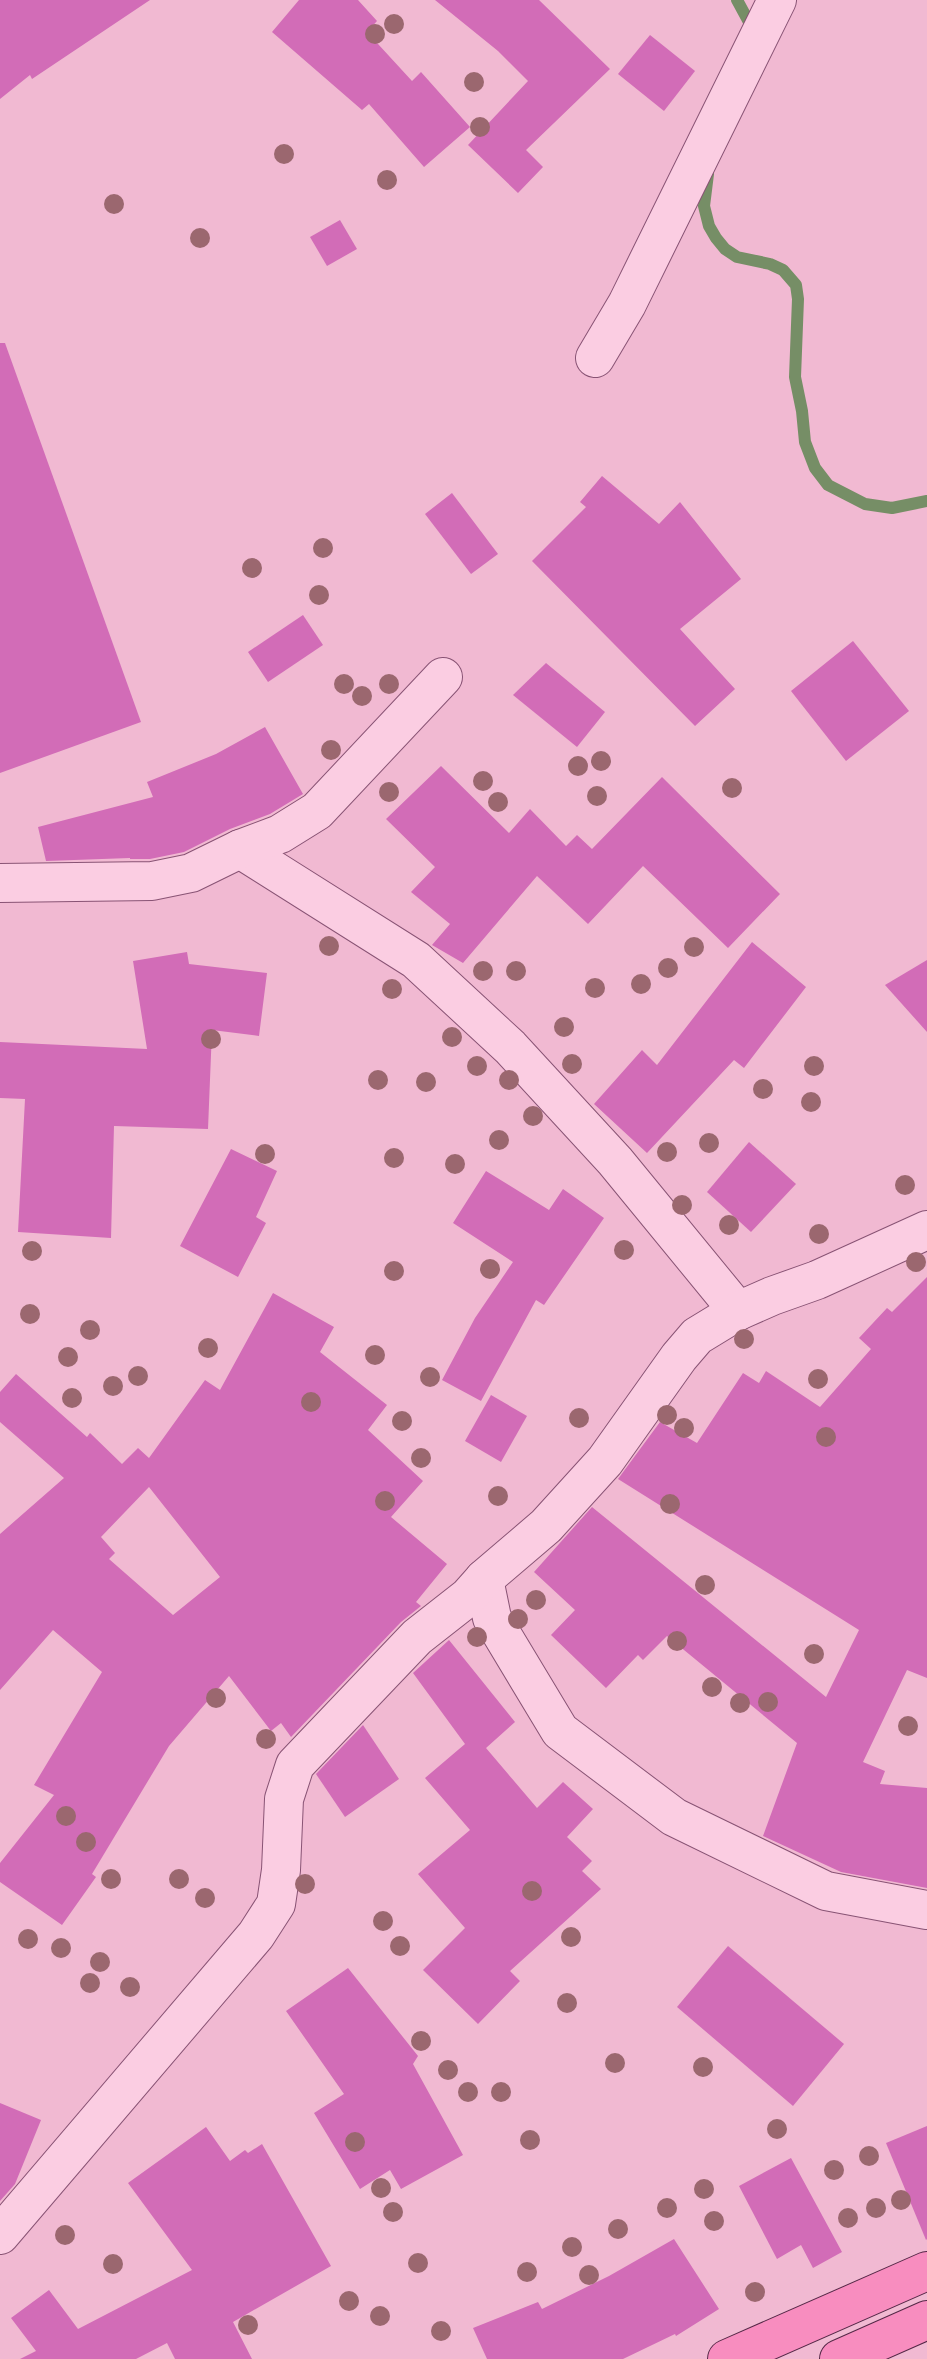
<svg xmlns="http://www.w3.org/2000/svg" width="927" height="2359" font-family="'Playfair Display',serif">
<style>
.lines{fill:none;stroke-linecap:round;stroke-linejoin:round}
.stream{stroke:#768e66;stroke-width:12}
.building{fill:#d26cb7;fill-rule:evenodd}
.minor-casing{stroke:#885374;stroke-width:40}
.major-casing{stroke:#552847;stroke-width:40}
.minor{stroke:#fbcde2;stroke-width:38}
.major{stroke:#f88dbf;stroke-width:38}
.tree{fill:#9b676f}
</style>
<rect width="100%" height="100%" fill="#f1b9d2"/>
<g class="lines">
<g class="stream">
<polyline points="737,0 750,24 751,31"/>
<polyline points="708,174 704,206 709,226 716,238 725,249 737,257 770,264 783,270 796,285 798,299 795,377 802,411 805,442 815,468 828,485 865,504 892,508 927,501"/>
</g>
</g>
<g class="building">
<polygon points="0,0 150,0 32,79 30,75 0,99"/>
<polygon points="299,0 358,0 377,21 367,32 412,81 421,72 470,127 424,167 369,104 362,110 272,32"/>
<polygon points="435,0 539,0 610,69 526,150 543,167 518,193 468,145 528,81 498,51"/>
<polygon points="650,35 695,71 664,111 618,74"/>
<polygon points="340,220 357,249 327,266 310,237"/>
<polygon points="0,343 5,343 141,722 0,773"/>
<polygon points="602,476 659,524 680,502 741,579 680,629 735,689 695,726 532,561 586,507 580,502"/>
<polygon points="452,493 498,554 471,574 425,514"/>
<polygon points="303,615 323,645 268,682 248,652"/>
<polygon points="853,641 909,711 846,761 791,691"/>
<polygon points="546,663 605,712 577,747 513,695"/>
<polygon points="265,727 303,794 270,814 230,829 184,852 150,859 130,859 130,858 46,861 38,827 153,797 147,782 216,754"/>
<polygon points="441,766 509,833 530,809 566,846 577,835 592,849 662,777 780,894 728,948 643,866 588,924 537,876 463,963 432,945 450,924 411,892 435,867 386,819"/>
<polygon points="752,942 806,987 744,1068 734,1060 647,1153 594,1104 642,1050 657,1065"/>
<polygon points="187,952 189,964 267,973 259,1036 212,1030 208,1129 114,1126 111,1238 18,1232 25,1099 0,1098 0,1042 147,1049 133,961"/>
<polygon points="927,960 927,1032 885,985"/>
<polygon points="749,1142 796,1184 751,1232 707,1192"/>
<polygon points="231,1149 277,1171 256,1217 266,1223 238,1277 180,1246"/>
<polygon points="486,1171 549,1210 563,1189 604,1218 544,1305 536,1300 481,1401 442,1380 475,1318 513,1262 453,1223"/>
<polygon points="927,1277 927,1678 907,1670 863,1762 885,1771 880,1784 927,1788 927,1888 841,1872 763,1836 797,1743 667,1636 643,1660 638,1655 606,1688 551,1635 575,1610 534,1572 592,1507 826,1697 859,1630 618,1479 660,1422 697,1443 743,1373 759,1383 766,1371 820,1407 871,1349 859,1338 887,1308 892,1312"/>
<path d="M273 1293 334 1327 320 1352 387 1405 368 1430 423 1481 391 1517 447 1564 416 1602 421 1606 401 1622 291 1737 281 1723 271 1731 229 1676 169 1746 92 1874 96 1877 62 1925 0 1882V1863L54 1795 34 1785 102 1672 53 1630 0 1690V1534L64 1478 0 1422V1392L16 1374 87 1437 90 1433 122 1464 138 1448 149 1458 205 1380 220 1390ZM149 1487 220 1577 173 1615 109 1559 115 1553 101 1537Z"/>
<polygon points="491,1395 527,1416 501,1462 465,1441"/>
<polygon points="449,1640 515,1722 486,1748 537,1808 563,1782 593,1809 567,1837 592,1861 582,1871 601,1889 510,1971 520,1981 478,2024 423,1970 465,1928 418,1874 470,1830 425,1778 465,1744 413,1673"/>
<polygon points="363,1725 399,1779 345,1817 316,1774"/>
<polygon points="728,1946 844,2044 793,2106 677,2007"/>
<polygon points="348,1968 418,2056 413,2064 463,2155 401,2189 390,2170 360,2189 314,2113 344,2094 286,2011"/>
<polygon points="0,2103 41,2120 15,2184 0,2201"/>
<polygon points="927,2126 927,2239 926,2240 886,2143"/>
<polygon points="206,2127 230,2161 245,2150 248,2153 262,2144 331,2266 233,2322 252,2359 175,2359 167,2343 136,2359 20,2359 36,2351 11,2318 49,2290 78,2329 192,2270 128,2183"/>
<polygon points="791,2158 842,2252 813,2268 801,2245 777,2259 739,2186"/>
<polygon points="674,2239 719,2309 676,2336 675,2334 623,2359 487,2359 473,2328 538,2302 542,2309 609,2276"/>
</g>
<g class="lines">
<defs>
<g id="minor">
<polyline points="595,358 627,304 777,0"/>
<polyline points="240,849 416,960 510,1047 615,1161 738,1311"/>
<polyline points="0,883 152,881 191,873 240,849 280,834 317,811 443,677"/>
<polyline points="484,1579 492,1618 560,1731 674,1817 826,1891 927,1910"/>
<polyline points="0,2235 256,1935 276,1904 281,1870 284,1799 295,1765 417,1637 468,1597 484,1579 546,1526 605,1461 679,1357 697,1336 738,1311 772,1296 817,1280 927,1230"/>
</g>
<g id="major">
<polyline points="727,2359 927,2271"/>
<polyline points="839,2359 927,2320"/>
</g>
</defs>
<use href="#minor" class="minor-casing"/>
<use href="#major" class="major-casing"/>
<use href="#minor" class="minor"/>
<use href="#major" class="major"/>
</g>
<g class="tree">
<circle cx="394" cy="24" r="10"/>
<circle cx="375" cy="34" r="10"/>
<circle cx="474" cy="82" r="10"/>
<circle cx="480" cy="127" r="10"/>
<circle cx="284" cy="154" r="10"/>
<circle cx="387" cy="180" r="10"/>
<circle cx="114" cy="204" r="10"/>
<circle cx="200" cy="238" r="10"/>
<circle cx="323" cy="548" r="10"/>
<circle cx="252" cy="568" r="10"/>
<circle cx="319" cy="595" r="10"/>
<circle cx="344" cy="684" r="10"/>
<circle cx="389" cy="684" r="10"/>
<circle cx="362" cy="696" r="10"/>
<circle cx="331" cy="750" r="10"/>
<circle cx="601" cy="761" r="10"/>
<circle cx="578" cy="766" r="10"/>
<circle cx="483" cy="781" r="10"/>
<circle cx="732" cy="788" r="10"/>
<circle cx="389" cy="792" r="10"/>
<circle cx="597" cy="796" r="10"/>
<circle cx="498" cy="802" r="10"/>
<circle cx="329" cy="946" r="10"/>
<circle cx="694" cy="947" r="10"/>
<circle cx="668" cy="968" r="10"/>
<circle cx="483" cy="971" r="10"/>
<circle cx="516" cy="971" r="10"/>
<circle cx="641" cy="984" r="10"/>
<circle cx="595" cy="988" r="10"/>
<circle cx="392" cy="989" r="10"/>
<circle cx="564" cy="1027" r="10"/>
<circle cx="452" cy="1037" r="10"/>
<circle cx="211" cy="1039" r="10"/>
<circle cx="572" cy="1064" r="10"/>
<circle cx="477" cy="1066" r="10"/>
<circle cx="814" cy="1066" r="10"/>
<circle cx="378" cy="1080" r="10"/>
<circle cx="509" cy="1080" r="10"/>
<circle cx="426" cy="1082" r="10"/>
<circle cx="763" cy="1089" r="10"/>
<circle cx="811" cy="1102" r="10"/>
<circle cx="533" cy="1116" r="10"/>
<circle cx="499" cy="1140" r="10"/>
<circle cx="709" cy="1143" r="10"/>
<circle cx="667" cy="1152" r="10"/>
<circle cx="265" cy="1154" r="10"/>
<circle cx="394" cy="1158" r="10"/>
<circle cx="455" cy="1164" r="10"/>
<circle cx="905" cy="1185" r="10"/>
<circle cx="682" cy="1205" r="10"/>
<circle cx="729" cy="1225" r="10"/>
<circle cx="819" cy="1234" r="10"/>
<circle cx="624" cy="1250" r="10"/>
<circle cx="32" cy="1251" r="10"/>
<circle cx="916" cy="1262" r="10"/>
<circle cx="490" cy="1269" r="10"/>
<circle cx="394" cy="1271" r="10"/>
<circle cx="30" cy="1314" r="10"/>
<circle cx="90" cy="1330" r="10"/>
<circle cx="744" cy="1339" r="10"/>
<circle cx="208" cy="1348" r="10"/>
<circle cx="375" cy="1355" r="10"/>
<circle cx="68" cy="1357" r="10"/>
<circle cx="138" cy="1376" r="10"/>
<circle cx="430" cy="1377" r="10"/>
<circle cx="818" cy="1379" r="10"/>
<circle cx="113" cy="1386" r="10"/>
<circle cx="72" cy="1398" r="10"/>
<circle cx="311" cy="1402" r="10"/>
<circle cx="667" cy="1415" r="10"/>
<circle cx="579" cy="1418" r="10"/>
<circle cx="402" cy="1421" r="10"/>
<circle cx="684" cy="1428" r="10"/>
<circle cx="826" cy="1437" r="10"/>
<circle cx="421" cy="1458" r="10"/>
<circle cx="498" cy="1496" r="10"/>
<circle cx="385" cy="1501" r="10"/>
<circle cx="670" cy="1504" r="10"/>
<circle cx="705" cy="1585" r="10"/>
<circle cx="536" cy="1600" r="10"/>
<circle cx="518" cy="1619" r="10"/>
<circle cx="477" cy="1637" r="10"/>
<circle cx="677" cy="1641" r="10"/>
<circle cx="814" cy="1654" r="10"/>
<circle cx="712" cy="1687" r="10"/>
<circle cx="216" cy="1698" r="10"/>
<circle cx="768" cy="1702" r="10"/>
<circle cx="740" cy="1703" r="10"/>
<circle cx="908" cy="1726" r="10"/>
<circle cx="266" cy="1739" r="10"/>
<circle cx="66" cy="1816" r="10"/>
<circle cx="86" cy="1842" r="10"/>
<circle cx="111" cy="1879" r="10"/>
<circle cx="179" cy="1879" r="10"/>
<circle cx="305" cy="1884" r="10"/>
<circle cx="532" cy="1891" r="10"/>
<circle cx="205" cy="1898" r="10"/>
<circle cx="383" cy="1921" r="10"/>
<circle cx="571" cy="1937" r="10"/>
<circle cx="28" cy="1939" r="10"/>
<circle cx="400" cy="1946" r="10"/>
<circle cx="61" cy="1948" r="10"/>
<circle cx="100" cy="1962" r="10"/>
<circle cx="90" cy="1983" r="10"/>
<circle cx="130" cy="1987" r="10"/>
<circle cx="567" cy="2003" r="10"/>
<circle cx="421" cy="2041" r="10"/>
<circle cx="615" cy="2063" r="10"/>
<circle cx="703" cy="2067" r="10"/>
<circle cx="448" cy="2070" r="10"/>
<circle cx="468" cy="2092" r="10"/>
<circle cx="501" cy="2092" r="10"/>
<circle cx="777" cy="2129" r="10"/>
<circle cx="530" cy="2140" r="10"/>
<circle cx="355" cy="2142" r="10"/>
<circle cx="869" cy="2156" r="10"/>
<circle cx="834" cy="2170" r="10"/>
<circle cx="381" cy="2188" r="10"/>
<circle cx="704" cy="2189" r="10"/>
<circle cx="901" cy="2200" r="10"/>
<circle cx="667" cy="2208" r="10"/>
<circle cx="876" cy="2208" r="10"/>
<circle cx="393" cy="2212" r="10"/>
<circle cx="848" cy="2218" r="10"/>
<circle cx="714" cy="2221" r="10"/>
<circle cx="618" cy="2229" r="10"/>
<circle cx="65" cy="2235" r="10"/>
<circle cx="572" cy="2247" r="10"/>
<circle cx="418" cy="2263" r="10"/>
<circle cx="113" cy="2264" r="10"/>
<circle cx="527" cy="2272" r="10"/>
<circle cx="589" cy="2275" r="10"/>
<circle cx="755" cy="2292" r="10"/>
<circle cx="349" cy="2301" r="10"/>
<circle cx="380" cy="2316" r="10"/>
<circle cx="248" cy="2325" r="10"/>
<circle cx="441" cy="2331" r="10"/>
</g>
</svg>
